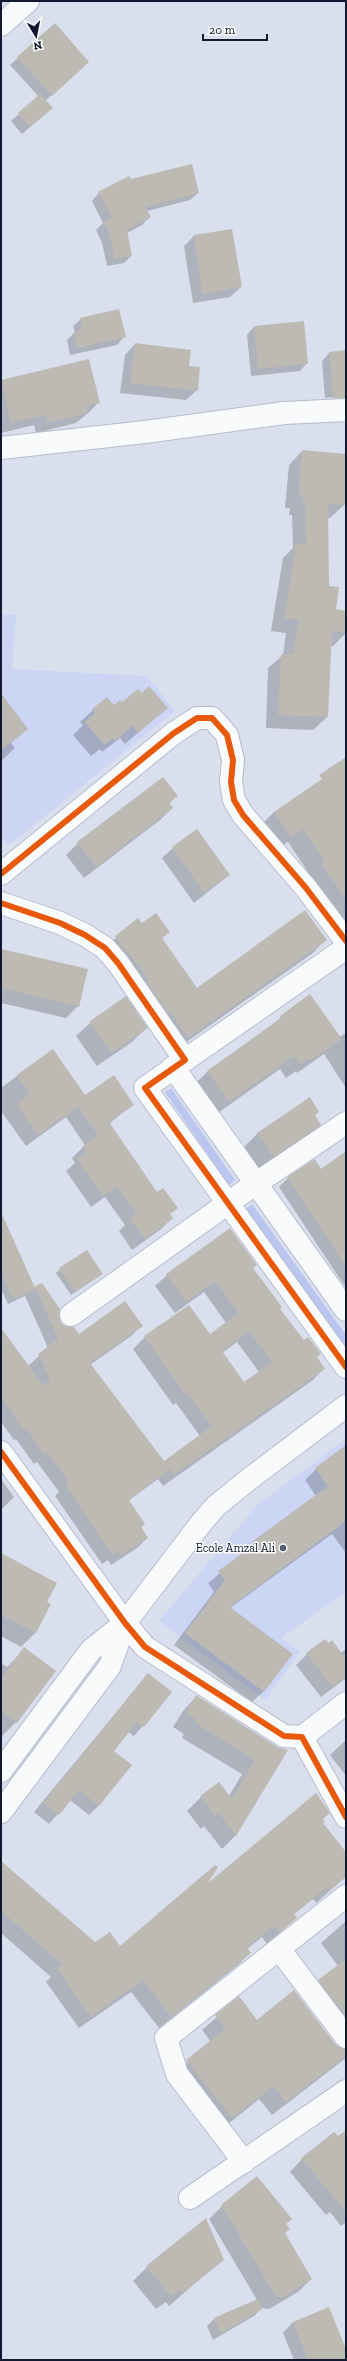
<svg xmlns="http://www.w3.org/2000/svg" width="347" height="2361" font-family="'Zilla Slab',serif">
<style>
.built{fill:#ccd6f4}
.green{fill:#bac6ef}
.shadow{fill:#0003;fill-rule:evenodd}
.building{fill:#bcbab3;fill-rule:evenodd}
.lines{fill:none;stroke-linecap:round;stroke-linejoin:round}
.minor-casing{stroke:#b6bcce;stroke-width:24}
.major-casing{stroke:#b6bcce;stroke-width:24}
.minor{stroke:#f9fafc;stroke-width:22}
.major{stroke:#f9fafc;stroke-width:22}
.cycleway-casing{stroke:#fcfcfc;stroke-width:8}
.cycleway{stroke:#e8590c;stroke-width:6}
.poi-dot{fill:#585e72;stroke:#fcfcfc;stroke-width:1.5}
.labels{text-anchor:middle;stroke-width:3;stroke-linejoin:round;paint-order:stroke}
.poi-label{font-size:12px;fill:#12182f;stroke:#fcfcfc;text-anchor:end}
</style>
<rect width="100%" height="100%" fill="#dadfed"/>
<g class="built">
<polygon points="1,614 16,615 12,669 147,676 175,711 9,845 1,838"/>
<polygon points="346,1439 346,1592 281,1638 300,1652 265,1700 159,1621 257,1505"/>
</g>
<g class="green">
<polygon points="171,1088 235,1180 229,1185 165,1092"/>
<polygon points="252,1204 346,1335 346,1345 344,1347 245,1210"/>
</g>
<g class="shadow">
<polygon points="18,58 80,70 45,101 44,115 22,134 11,121 39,97 10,65"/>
<polygon points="130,180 198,193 190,200 147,211 150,217 142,225 127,233 131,256 124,263 107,266 102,243 96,230 103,223 92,201 99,193"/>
<polygon points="232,230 241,287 230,297 193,303 184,246 194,236"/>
<polygon points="81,319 124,337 117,345 70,355 67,340 75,332 73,326"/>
<polygon points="254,327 307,363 300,371 251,376 247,335"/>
<polygon points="135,344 188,367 197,390 186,400 120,393 125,355"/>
<polygon points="346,351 346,396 325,398 322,361 329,353"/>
<polygon points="88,360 99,402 88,413 76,423 36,433 34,425 1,433 1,381"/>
<polygon points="302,451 346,455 344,505 330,518 327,518 328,586 335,610 346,612 346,633 333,646 330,645 327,717 313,730 266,728 268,668 283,655 286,633 271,631 283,558 293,548 292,515 289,515 290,508 285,508 289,465"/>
<polygon points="142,694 166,708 125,744 120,738 102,752 100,749 91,756 73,735 83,725 80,722 106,698 114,706"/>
<polygon points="1,701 27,729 11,743 15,748 1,761"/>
<polygon points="346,764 346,932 308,877 310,875 288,842 276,850 260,826 274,812"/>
<polygon points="176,796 169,804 172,808 160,820 84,878 66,855 78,843"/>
<polygon points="173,848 229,875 194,903 162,858"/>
<polygon points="138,919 142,924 169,931 162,939 197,989 325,940 313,953 175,1050 102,950"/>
<polygon points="1,950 78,1006 66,1018 1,1003"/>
<polygon points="281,1017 339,1037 346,1033 346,1088 324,1054 297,1073 296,1071 286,1078 280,1069 215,1115 193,1086 207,1072 269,1028"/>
<polygon points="90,1023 146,1028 132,1042 97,1066 76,1036"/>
<polygon points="52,1050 85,1096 133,1104 109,1124 157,1193 177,1208 169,1215 172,1218 160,1230 132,1250 119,1231 125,1225 105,1197 91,1207 66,1171 75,1163 72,1158 85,1145 66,1117 26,1146 1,1111 1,1088"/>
<polygon points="318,1112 314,1116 320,1125 306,1139 259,1170 244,1147 258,1133"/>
<polygon points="346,1153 346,1288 279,1187 288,1178 321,1170"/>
<path d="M1 1215 34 1289 36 1287 58 1316 60 1323 78 1336 141 1326 131 1336 90 1365 164 1462 200 1436 176 1403 173 1405 133 1349 145 1337 189 1306 210 1335 226 1323 204 1292 175 1313 155 1286 167 1275 252 1268 279 1309 324 1368 313 1380 163 1486 158 1479 128 1501 147 1538 137 1548 111 1565 108 1560 102 1564 55 1496 59 1492 37 1462 34 1464 16 1439 14 1440 1 1422V1330L28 1366 48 1348 25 1296 8 1304 1 1289ZM237 1342 259 1372 243 1383 222 1353Z"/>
<polygon points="60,1269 98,1277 71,1295 56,1273"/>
<polygon points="346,1456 346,1553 332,1534 230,1608 264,1691 252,1702 174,1645 214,1592 208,1583 243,1554 254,1542 316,1496 305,1480 316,1469"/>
<polygon points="1,1479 14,1497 1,1510"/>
<polygon points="1,1554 50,1605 35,1633 21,1647 1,1636"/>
<polygon points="25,1649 16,1722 2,1736 1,1663 7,1667"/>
<polygon points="346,1649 346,1678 321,1697 296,1665 307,1654 340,1653"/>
<polygon points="148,1674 143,1726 134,1736 128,1732 113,1751 99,1805 89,1815 70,1800 49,1824 34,1812"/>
<polygon points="196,1697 277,1747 236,1835 222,1849 204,1826 201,1829 187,1811 201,1797 229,1796 242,1774 182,1738 184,1734 173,1727 183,1711"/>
<polygon points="346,1740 346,1776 330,1755"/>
<polygon points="322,1820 322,1824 346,1854 346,1873 342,1880 316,1903 313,1899 293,1915 296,1918 267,1944 262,1937 247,1949 250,1953 238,1965 159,2028 131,1992 79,2028 46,1982 51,1977 1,1933 1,1864 95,1943 120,1948 204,1887"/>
<polygon points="346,1921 346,2058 272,2115 259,2099 218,2132 173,2075 211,2042 202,2030 239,1998 257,2021 344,2049 305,1995 338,1966 321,1943"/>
<polygon points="346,2131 346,2222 341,2226 330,2212 326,2215 290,2172 302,2159"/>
<polygon points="222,2206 285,2224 284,2233 311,2279 298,2292 269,2309 262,2308 254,2316 213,2340 207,2326 215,2318 257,2300 209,2219"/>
<polygon points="223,2259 169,2306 166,2302 156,2309 133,2281 147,2267"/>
<polygon points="293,2322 346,2352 346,2360 294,2360 283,2333"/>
</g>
<g class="building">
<polygon points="55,23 89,62 52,96 17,57"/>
<polygon points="40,94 53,108 30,127 18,113"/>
<polygon points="192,164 199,193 145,207 151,217 127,230 132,256 114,259 110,235 103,222 112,217 98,192 129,176 131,179"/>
<polygon points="232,229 242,287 202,294 194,235"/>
<polygon points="119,309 126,337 78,348 74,331 83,329 80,318"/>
<polygon points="304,321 308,364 258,369 254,326"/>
<polygon points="135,343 191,350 189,366 200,367 198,391 130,383"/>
<polygon points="346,350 346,398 333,398 329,352"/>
<polygon points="89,359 100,403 86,406 87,413 47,423 45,415 11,423 1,380"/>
<polygon points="302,450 346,454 345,505 328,504 329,586 339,587 336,609 346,611 346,633 332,631 328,717 278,715 281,654 293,654 299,620 284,618 296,544 306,544 305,502 302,502 302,495 298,495"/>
<polygon points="149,686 168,708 138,733 132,726 115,741 113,738 104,745 85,722 95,713 92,709 107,697 114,705 120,700 122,702 138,689 142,693"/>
<polygon points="1,693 28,729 1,750"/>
<polygon points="346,757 346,899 321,863 324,861 303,829 291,837 274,812 322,779 319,775"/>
<polygon points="163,777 178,796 169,802 173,808 96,867 77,842"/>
<polygon points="197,829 230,875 204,893 172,847"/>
<polygon points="305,910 327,940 188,1038 170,1012 168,1013 146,982 149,980 115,936 138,918 142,923 156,913 170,932 162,938 197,988"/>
<polygon points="1,949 88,969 79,1007 1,988"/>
<polygon points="310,994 342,1039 311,1060 310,1058 300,1064 294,1056 229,1102 207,1071 281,1018 280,1016"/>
<polygon points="126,996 148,1028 112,1053 89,1022"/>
<polygon points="53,1049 85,1095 114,1075 134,1105 109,1122 157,1192 163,1188 178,1208 170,1214 173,1218 145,1239 130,1219 137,1214 117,1186 103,1196 77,1159 87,1152 83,1146 98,1135 78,1107 38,1135 16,1104 30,1094 17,1075"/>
<polygon points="310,1097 319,1112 315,1115 321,1125 273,1157 257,1133"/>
<polygon points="346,1151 346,1267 287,1177 315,1159 321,1169"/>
<polygon points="1,1212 36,1290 13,1299 1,1272"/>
<path d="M230 1228 257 1265 253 1268 282 1307 280 1309 304 1340 308 1337 321 1354 317 1357 325 1369 174 1475 164 1461 212 1426 187 1393 185 1394 144 1336 189 1305 210 1334 238 1313 216 1281 186 1302 166 1274ZM249 1331 272 1362 244 1382 222 1351Z"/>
<polygon points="87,1250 103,1274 75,1292 59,1268"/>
<polygon points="42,1283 60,1309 59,1316 61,1323 66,1326 74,1327 79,1334 125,1301 143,1326 90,1363 170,1469 129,1500 145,1524 141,1527 148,1538 122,1555 118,1551 112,1555 65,1485 69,1482 47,1452 44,1455 27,1429 24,1431 1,1398 1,1328 43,1385 50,1381 38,1354 58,1339 35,1286"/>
<polygon points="346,1445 346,1521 230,1607 293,1654 264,1692 185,1633 225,1580 218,1571 255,1544 253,1541 328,1486 315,1468"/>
<polygon points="1,1553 57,1583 47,1602 51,1604 36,1633 1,1615"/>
<polygon points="325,1639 329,1643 332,1640 346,1659 346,1676 332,1686 306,1653"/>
<polygon points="24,1647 56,1671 17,1723 1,1710 1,1678"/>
<polygon points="148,1673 172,1692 144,1727 137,1722 114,1751 132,1765 99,1806 79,1790 59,1815 43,1803"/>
<polygon points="196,1695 277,1747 288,1750 236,1836 219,1813 215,1816 200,1796 219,1782 232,1799 255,1760 195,1723 197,1720 186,1713"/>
<polygon points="316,1793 330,1813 323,1819 325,1822 323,1823 346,1852 346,1877 329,1891 326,1888 294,1914 297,1918 280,1932 274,1926 247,1947 251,1953 171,2017 143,1980 91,2017 57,1969 63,1965 1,1911 1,1861 95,1942 110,1932 120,1946 215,1865 218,1867 208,1883"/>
<polygon points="346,1959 346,2016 318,1980"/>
<polygon points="294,1990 336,2045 346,2049 346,2056 286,2102 274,2086 232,2118 186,2060 225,2029 215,2015 239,1996 257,2020"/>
<polygon points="346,2130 346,2212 301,2158 334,2132 338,2136"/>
<polygon points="257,2176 292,2219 286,2224 290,2229 285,2233 312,2279 283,2297 276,2297 221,2205"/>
<polygon points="206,2218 224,2260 183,2293 180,2289 171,2296 146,2266"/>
<polygon points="258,2299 262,2309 221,2333 214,2318"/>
<polygon points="329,2307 346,2349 346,2360 308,2360 293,2322"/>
</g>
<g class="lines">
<defs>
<g id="minor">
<polyline points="1,25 28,1"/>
<polyline points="1,448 145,432 284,413 346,410"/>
<polyline points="1,874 174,733 197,718 212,718 227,735 233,760 231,782 234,800 243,815 306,888 346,941"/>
<polyline points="1,903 60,923 85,935 105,948 118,963 185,1060 145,1088 346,1367"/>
<polyline points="185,1060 346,948"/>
<polyline points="173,1067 346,1310"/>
<polyline points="71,1315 255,1184 346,1123"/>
<polyline points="1,1452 125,1623 145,1647 284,1736 302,1737 346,1817"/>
<polyline points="302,1737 346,1703"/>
<polyline points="279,1949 346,2037"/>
<polyline points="244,2162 177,2074 166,2038 346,1896"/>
<polyline points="190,2198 346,2091"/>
</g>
<g id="major">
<polyline points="1,1771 91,1650 125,1623 202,1522 216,1506 248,1480 346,1406"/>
<polyline points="1,1812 110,1666 125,1623"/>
</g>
</defs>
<use href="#minor" class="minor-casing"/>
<use href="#major" class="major-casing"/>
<use href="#minor" class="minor"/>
<use href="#major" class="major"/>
<defs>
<g id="cycleway">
<polyline points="1,874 174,733 197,718 212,718 227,735 233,760 231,782 234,800 243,815 306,888 346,941"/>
<polyline points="1,903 60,923 85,935 105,948 118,963 185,1060 145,1088 346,1367"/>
<polyline points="1,1452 125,1623 145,1647 284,1736 302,1737 346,1817"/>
</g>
</defs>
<use href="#cycleway" class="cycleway-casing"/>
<use href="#cycleway" class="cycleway"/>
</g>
<circle class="poi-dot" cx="283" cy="1548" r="4"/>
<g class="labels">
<g class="poi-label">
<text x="275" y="1552">Ecole Amzal Ali</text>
</g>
</g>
<rect width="347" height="2361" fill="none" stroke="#12182f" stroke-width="4"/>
<g transform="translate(36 36) rotate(170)" stroke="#fcfcfc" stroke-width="3" paint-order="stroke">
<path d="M0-3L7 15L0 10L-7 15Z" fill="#12182f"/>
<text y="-6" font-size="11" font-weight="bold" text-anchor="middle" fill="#12182f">N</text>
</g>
<path d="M203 34v6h64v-6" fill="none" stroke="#12182f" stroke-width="2"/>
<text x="209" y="34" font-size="12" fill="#12182f" stroke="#fcfcfc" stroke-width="3" paint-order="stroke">20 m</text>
</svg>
